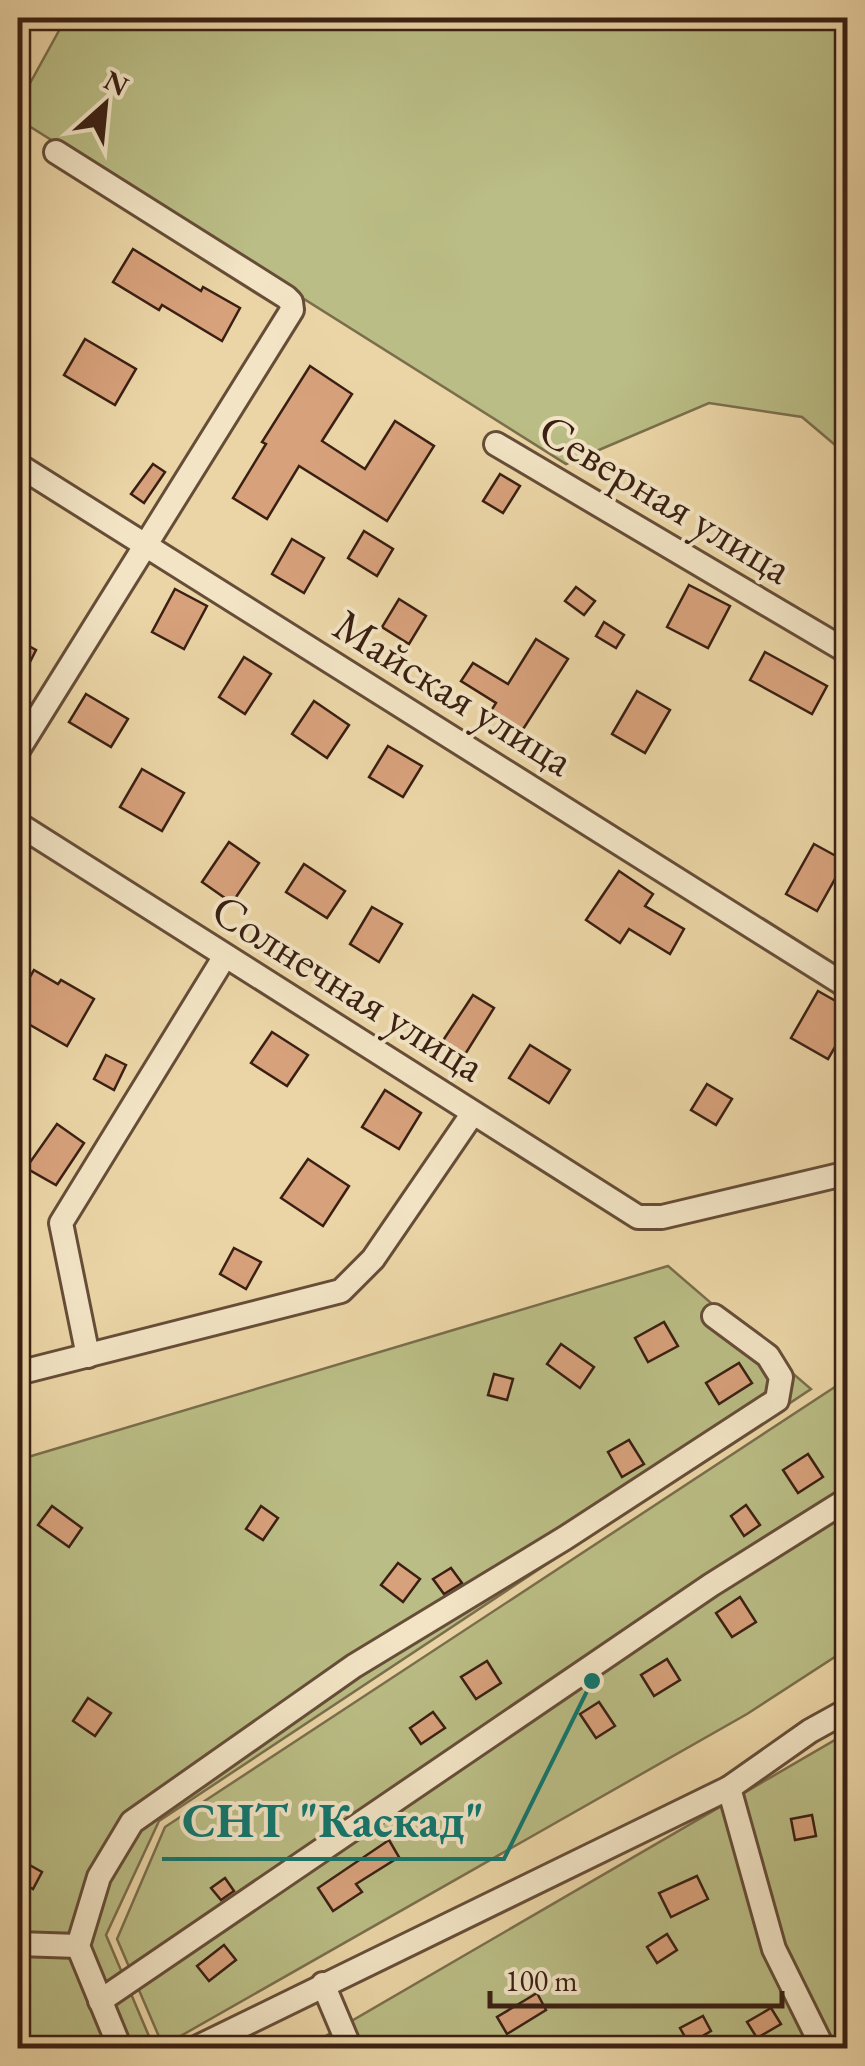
<svg xmlns="http://www.w3.org/2000/svg" width="865" height="2066" font-family="'EB Garamond',serif">
<style>
.green{fill:#babd85;stroke:#7a6e4c;stroke-width:2.5}
.building{fill:#d7a17b;stroke:#3a2013;stroke-width:2.5}
.lines{fill:none;stroke-linecap:round;stroke-linejoin:round}
.minor-casing{stroke:#664d38;stroke-width:28}
.minor{stroke:#f2e4c5;stroke-width:22}
.labels{text-anchor:middle;stroke-width:8;stroke-linejoin:round;paint-order:stroke}
.street-label{font-size:45px;fill:#3a2013;stroke:#f2e4c5}
.leader{fill:none;stroke:#0f766e;stroke-width:4}
.callout-dot{fill:#0f766e;stroke:#f2e4c5;stroke-width:4}
.callout-label{font-size:48px;text-anchor:middle;font-weight:bold;fill:#0f766e;stroke:#f2e4c5;stroke-width:8;stroke-linejoin:round;paint-order:stroke}
</style>
<rect width="100%" height="100%" fill="#ebd5a6"/>
<filter id="stains"><feTurbulence type="fractalNoise" baseFrequency=".002" numOctaves="4"/><feColorMatrix values="0 0 0 0 .2 0 0 0 0 .09 0 0 0 0 .02 0 0 0 .5 -.17"/></filter>
<radialGradient id="worn" r=".72"><stop offset=".6" stop-color="#630" stop-opacity="0"/><stop offset="1" stop-color="#630" stop-opacity=".3"/></radialGradient>
<g class="green">
<polygon points="66,18 847,18 847,455 802,417 709,403 566,464 18,119 18,105"/>
<polygon points="668,1266 811,1389 159,1821 106,1935 154,2048 18,2048 18,1460"/>
<polygon points="847,1379 847,1649 747,1714 163,2046 117,1939 165,1827"/>
<polygon points="847,1733 847,2048 305,2048"/>
</g>
<g class="building">
<polygon points="133,249 201,291 203,287 240,308 222,341 162,305 159,310 113,282"/>
<polygon points="85,339 136,369 115,405 64,375"/>
<polygon points="310,366 352,394 322,441 365,469 395,421 434,446 387,521 299,466 267,519 233,498 266,444 262,442"/>
<polygon points="153,464 165,472 144,503 131,494"/>
<polygon points="500,474 520,486 503,513 483,501"/>
<polygon points="364,531 393,549 377,576 348,558"/>
<polygon points="292,539 324,558 304,593 272,574"/>
<polygon points="689,585 730,606 708,648 667,627"/>
<polygon points="576,587 595,601 584,615 565,601"/>
<polygon points="175,589 207,606 184,649 152,632"/>
<polygon points="399,599 426,616 409,644 382,627"/>
<polygon points="604,622 624,635 616,648 596,636"/>
<polygon points="536,639 568,659 520,734 489,714 496,703 461,681 473,663 508,684"/>
<polygon points="18,640 36,650 18,686"/>
<polygon points="765,652 827,686 812,714 750,680"/>
<polygon points="244,657 271,674 245,714 219,697"/>
<polygon points="637,691 670,710 645,753 612,734"/>
<polygon points="86,694 128,719 111,747 69,722"/>
<polygon points="314,701 349,725 327,758 292,734"/>
<polygon points="388,746 422,766 403,797 369,777"/>
<polygon points="142,769 184,793 162,831 120,807"/>
<polygon points="229,842 259,863 232,903 202,882"/>
<polygon points="814,844 845,861 817,911 786,894"/>
<polygon points="304,864 345,891 327,918 286,892"/>
<polygon points="619,871 653,894 645,906 684,929 670,954 629,929 620,943 586,920"/>
<polygon points="372,907 402,924 379,962 350,944"/>
<polygon points="34,970 58,984 61,980 94,999 67,1046 18,1018 18,998"/>
<polygon points="818,991 848,1008 848,1025 828,1059 791,1038"/>
<polygon points="473,995 494,1008 464,1056 442,1042"/>
<polygon points="272,1032 308,1055 287,1086 251,1063"/>
<polygon points="530,1045 570,1070 549,1103 509,1078"/>
<polygon points="106,1055 126,1065 114,1090 94,1079"/>
<polygon points="707,1084 732,1099 716,1125 691,1110"/>
<polygon points="385,1090 421,1113 399,1149 362,1127"/>
<polygon points="57,1124 84,1143 56,1185 26,1168"/>
<polygon points="308,1159 349,1186 323,1226 281,1198"/>
<polygon points="234,1248 261,1262 246,1289 220,1274"/>
<polygon points="664,1322 678,1346 648,1362 635,1338"/>
<polygon points="561,1344 594,1367 580,1388 547,1364"/>
<polygon points="739,1363 752,1383 719,1404 706,1383"/>
<polygon points="494,1374 513,1379 507,1400 488,1395"/>
<polygon points="629,1440 644,1464 622,1477 608,1452"/>
<polygon points="808,1454 823,1477 798,1493 783,1470"/>
<polygon points="746,1505 760,1525 744,1536 731,1516"/>
<polygon points="52,1506 82,1528 69,1547 38,1525"/>
<polygon points="261,1506 278,1518 263,1540 246,1529"/>
<polygon points="398,1563 420,1579 403,1602 381,1585"/>
<polygon points="451,1568 462,1583 444,1594 433,1579"/>
<polygon points="740,1597 756,1622 732,1637 716,1613"/>
<polygon points="667,1659 680,1680 654,1696 641,1675"/>
<polygon points="487,1661 501,1683 476,1699 461,1677"/>
<polygon points="88,1698 111,1713 95,1736 73,1721"/>
<polygon points="599,1702 615,1726 596,1738 580,1714"/>
<polygon points="433,1712 445,1728 421,1744 410,1728"/>
<polygon points="812,1815 816,1836 795,1840 791,1819"/>
<polygon points="389,1840 399,1857 356,1884 362,1892 333,1911 318,1888"/>
<polygon points="26,1863 42,1872 33,1889 18,1881"/>
<polygon points="697,1876 708,1899 671,1917 659,1893"/>
<polygon points="225,1878 234,1891 221,1900 211,1888"/>
<polygon points="667,1934 677,1950 657,1963 647,1947"/>
<polygon points="224,1945 236,1960 209,1981 197,1966"/>
<polygon points="537,1993 546,2010 507,2034 497,2017"/>
<polygon points="771,2008 781,2024 757,2038 747,2022"/>
<polygon points="703,2016 711,2031 689,2044 680,2028"/>
</g>
<g class="lines">
<defs>
<g id="minor">
<polyline points="496,444 848,652"/>
<polyline points="18,465 848,987"/>
<polyline points="18,750 292,310 291,302 286,297 56,152"/>
<polyline points="18,824 638,1217 662,1217 848,1173"/>
<polyline points="88,1356 61,1223 225,956"/>
<polyline points="18,1373 341,1291 373,1259 473,1113"/>
<polyline points="729,1788 774,1949 823,2048"/>
<polyline points="18,1944 78,1946"/>
<polyline points="323,1984 350,2048"/>
<polyline points="100,2001 711,1585 848,1499"/>
<polyline points="120,2048 78,1946 99,1877 132,1822 354,1666 565,1538 777,1400 781,1377 768,1356 714,1316"/>
<polyline points="196,2048 729,1788 810,1731 848,1710"/>
</g>
</defs>
<use href="#minor" class="minor-casing"/>
<use href="#minor" class="minor"/>
</g>
<g class="labels">
<g class="street-label">
<text transform="translate(666 498) rotate(31)" y="16">Северная улица</text>
<text transform="translate(454 692) rotate(32)" y="16">Майская улица</text>
<text transform="translate(349 987) rotate(32)" y="16">Солнечная улица</text>
</g>
</g>
<path class="leader" d="M592 1681L504 1859H162"/>
<circle class="callout-dot" cx="592" cy="1681" r="10"/>
<g class="callout-label">
<text x="333" y="1837">СНТ "Каскад"</text>
</g>
<rect width="865" height="2066" fill="none" stroke="#ebd5a6" stroke-width="60"/>
<rect x="20" y="20" width="825" height="2026" fill="none" stroke="#3a2013" stroke-width="5"/>
<rect x="30" y="30" width="805" height="2006" fill="none" stroke="#3a2013" stroke-width="2.5"/>
<g transform="translate(105 105) rotate(27)" stroke="#f2e4c5" stroke-width="8" paint-order="stroke">
<path d="M0-8L18 38L0 25L-18 38Z" fill="#3a2013"/>
<text y="-15" font-size="28" font-weight="bold" text-anchor="middle" fill="#3a2013">N</text>
</g>
<path d="M490 1991v15h292v-15" fill="none" stroke="#3a2013" stroke-width="5"/>
<text x="505" y="1991" font-size="30" fill="#3a2013" stroke="#f2e4c5" stroke-width="8" paint-order="stroke">100 m</text>
<rect width="100%" height="100%" filter="url(#stains)"/>
<rect width="100%" height="100%" fill="url(#worn)"/>
</svg>
